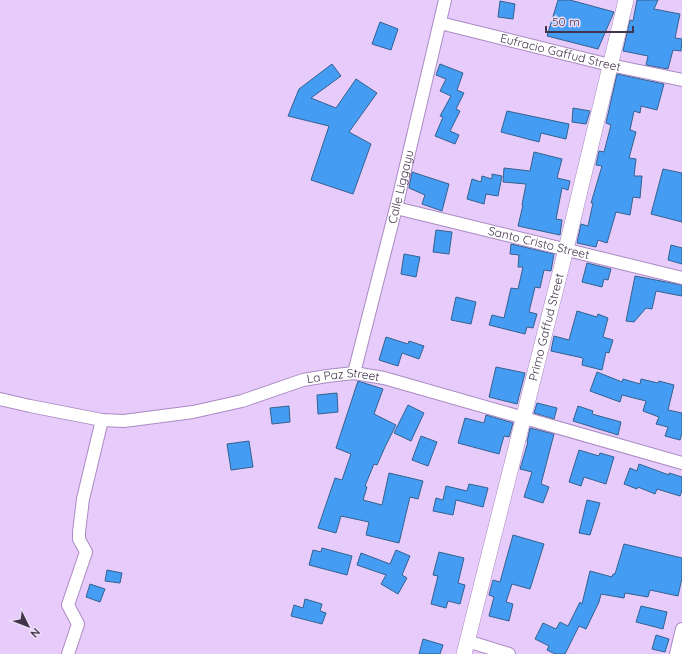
<svg xmlns="http://www.w3.org/2000/svg" width="682" height="654" font-family="Quicksand,sans-serif">
<style>
.building{fill:#459df3;stroke:#34618f}
.lines{fill:none;stroke-linecap:round;stroke-linejoin:round}
.minor-casing{stroke:#ab8ac3;stroke-width:14}
.major-casing{stroke:#ab8ac3;stroke-width:16}
.minor{stroke:#fff;stroke-width:12}
.major{stroke:#fff;stroke-width:15}
.labels{text-anchor:middle;stroke-width:3;stroke-linejoin:round;paint-order:stroke}
.street-label{font-size:12px;fill:#42344c;stroke:#ecdef7}
</style>
<rect width="100%" height="100%" fill="#e7cbfb"/>
<g class="building">
<polygon points="558,0 570,0 614,12 598,49 547,36"/>
<polygon points="637,0 658,0 654,9 680,14 675,38 682,39 681,51 673,50 668,69 646,65 648,56 623,51 630,20 633,21"/>
<polygon points="500,1 515,4 513,19 498,17"/>
<polygon points="380,22 398,29 391,50 372,44"/>
<polygon points="332,64 341,76 311,98 336,108 356,79 377,93 349,132 371,144 353,194 311,180 329,126 288,116 299,89"/>
<polygon points="440,64 463,73 457,90 464,93 456,109 460,111 450,131 459,135 455,144 435,136 443,117 440,116 451,96 440,91 446,79 436,75"/>
<polygon points="617,74 664,84 657,110 641,106 640,113 634,111 630,130 636,132 629,158 636,159 634,176 642,176 640,198 633,197 630,215 616,212 607,243 598,240 596,247 577,243 581,224 588,226 593,203 591,203 602,166 596,165 599,151 604,152 611,125 606,123"/>
<polygon points="573,108 590,111 586,124 572,122"/>
<polygon points="507,111 569,124 566,139 541,133 539,142 501,132"/>
<polygon points="534,152 562,159 557,178 570,181 568,190 562,188 556,219 562,220 560,235 518,226 523,205 522,205 526,184 503,182 504,168 530,171"/>
<polygon points="663,169 682,173 682,222 651,214"/>
<polygon points="412,172 449,184 442,211 422,204 425,195 409,188"/>
<polygon points="492,174 502,176 498,196 486,194 484,204 467,199 472,179 481,182 482,176 492,179"/>
<polygon points="436,230 452,232 449,254 433,252"/>
<polygon points="511,244 554,254 551,271 544,270 540,288 535,287 529,312 537,314 533,328 527,327 525,334 489,325 492,315 504,318 511,288 518,289 523,267 518,267 519,255 510,254"/>
<polygon points="671,245 682,248 682,264 668,260"/>
<polygon points="404,254 420,257 416,277 401,274"/>
<polygon points="587,263 611,269 608,280 604,279 602,287 582,282"/>
<polygon points="635,276 682,285 682,296 656,291 652,309 646,308 634,322 626,321"/>
<polygon points="456,297 476,302 471,324 451,320"/>
<polygon points="577,311 597,317 598,314 608,318 603,337 613,340 609,353 606,352 602,370 582,365 583,358 551,351 554,336 569,340"/>
<polygon points="386,337 408,344 409,341 424,346 419,359 402,353 398,366 379,360"/>
<polygon points="496,367 525,373 517,404 489,397"/>
<polygon points="597,372 622,382 623,379 640,384 641,379 658,383 659,381 674,385 668,410 682,413 682,433 680,440 665,436 668,427 656,424 659,417 643,411 646,401 622,395 620,402 590,391"/>
<polygon points="358,381 383,389 374,414 396,425 385,447 377,465 374,464 365,486 367,487 363,500 382,505 389,473 423,481 418,499 410,497 399,543 366,535 369,522 341,516 336,533 318,528 335,478 342,480 351,454 336,448"/>
<polygon points="337,393 338,412 318,414 317,395"/>
<polygon points="537,403 557,408 554,419 534,413"/>
<polygon points="408,405 424,413 411,441 394,433"/>
<polygon points="289,406 290,422 272,424 270,408"/>
<polygon points="578,406 593,411 592,414 621,422 618,435 573,421"/>
<polygon points="486,415 513,423 509,437 504,436 499,454 458,443 465,418 484,423"/>
<polygon points="530,428 554,434 541,484 549,487 543,503 524,497 532,472 520,469 528,442 527,442"/>
<polygon points="421,436 437,442 428,466 412,460"/>
<polygon points="249,441 253,467 231,470 227,444"/>
<polygon points="579,450 599,456 600,453 614,457 606,484 584,477 581,486 569,482"/>
<polygon points="639,464 669,475 669,473 682,477 682,490 680,496 657,489 655,494 638,487 637,489 624,484 630,468 637,471"/>
<polygon points="469,484 488,488 483,507 456,500 453,515 433,511 436,498 443,500 446,486 467,491"/>
<polygon points="587,500 600,503 590,535 579,533"/>
<polygon points="513,535 544,544 530,589 512,584 506,602 513,604 509,621 489,616 494,597 489,595 493,580 500,582"/>
<polygon points="624,544 682,558 682,578 678,596 650,590 648,597 625,593 624,598 601,594 599,602 586,629 579,626 565,654 555,654 547,650 549,646 535,639 543,623 556,629 560,622 568,626 580,602 582,604 590,571 612,577 613,574 615,574"/>
<polygon points="322,548 352,556 347,575 309,565 313,550 321,552"/>
<polygon points="396,550 410,556 402,575 407,578 398,594 381,584 386,575 357,565 361,553 390,564"/>
<polygon points="439,552 464,558 458,583 465,585 460,604 448,601 446,608 431,604 438,576 433,575"/>
<polygon points="107,570 122,573 120,583 105,581"/>
<polygon points="90,584 105,589 100,602 86,597"/>
<polygon points="305,599 322,604 320,611 326,613 322,624 291,616 294,605 303,608"/>
<polygon points="641,606 667,612 663,629 636,622"/>
<polygon points="656,635 669,639 665,652 652,649"/>
<polygon points="423,639 443,645 440,654 419,654"/>
</g>
<g class="lines">
<defs>
<g id="minor">
<path id="s1" d="M440 23 610 65 682 80"/>
<path id="s2" d="M396 208 682 278"/>
<path id="s3" d="M354 373 396 208 445 0"/>
<path id="s4" d="M0 399 30 406 102 420 124 421 193 412 242 401 303 380 327 376 354 373 384 378 682 463"/>
<polyline points="467,641 509,654"/>
<polyline points="68,654 78,624 68,605 86,552 79,539 79,532 83,499 102,420"/>
<polyline points="676,654 682,629"/>
</g>
<g id="major">
<path id="s5" d="M464 654 566 249 626 0"/>
</g>
</defs>
<use href="#minor" class="minor-casing"/>
<use href="#major" class="major-casing"/>
<use href="#minor" class="minor"/>
<use href="#major" class="major"/>
</g>
<g class="labels">
<g class="street-label">
<text dy="4" stroke="none"><textPath href="#s1" startOffset="124">Eufracio Gaffud Street</textPath></text>
<text dy="4" stroke="none"><textPath href="#s3" startOffset="192">Calle Liggayu</textPath></text>
<text dy="4" stroke="none"><textPath href="#s2" startOffset="147">Santo Cristo Street</textPath></text>
<text dy="4" stroke="none"><textPath href="#s5" startOffset="337">Primo Gaffud Street</textPath></text>
<text dy="4" stroke="none"><textPath href="#s4" startOffset="351">La Paz Street</textPath></text>
</g>
</g>
<g transform="translate(28 626) rotate(133)" stroke="#ecdef7" stroke-width="3" paint-order="stroke">
<path d="M0-3L7 15L0 10L-7 15Z" fill="#42344c"/>
<text y="-6" font-size="11" font-weight="bold" text-anchor="middle" fill="#42344c">N</text>
</g>
<path d="M546 26v6h87v-6" fill="none" stroke="#42344c" stroke-width="2"/>
<text x="552" y="26" font-size="12" fill="#42344c" stroke="#ecdef7" stroke-width="3" paint-order="stroke">50 m</text>
</svg>
